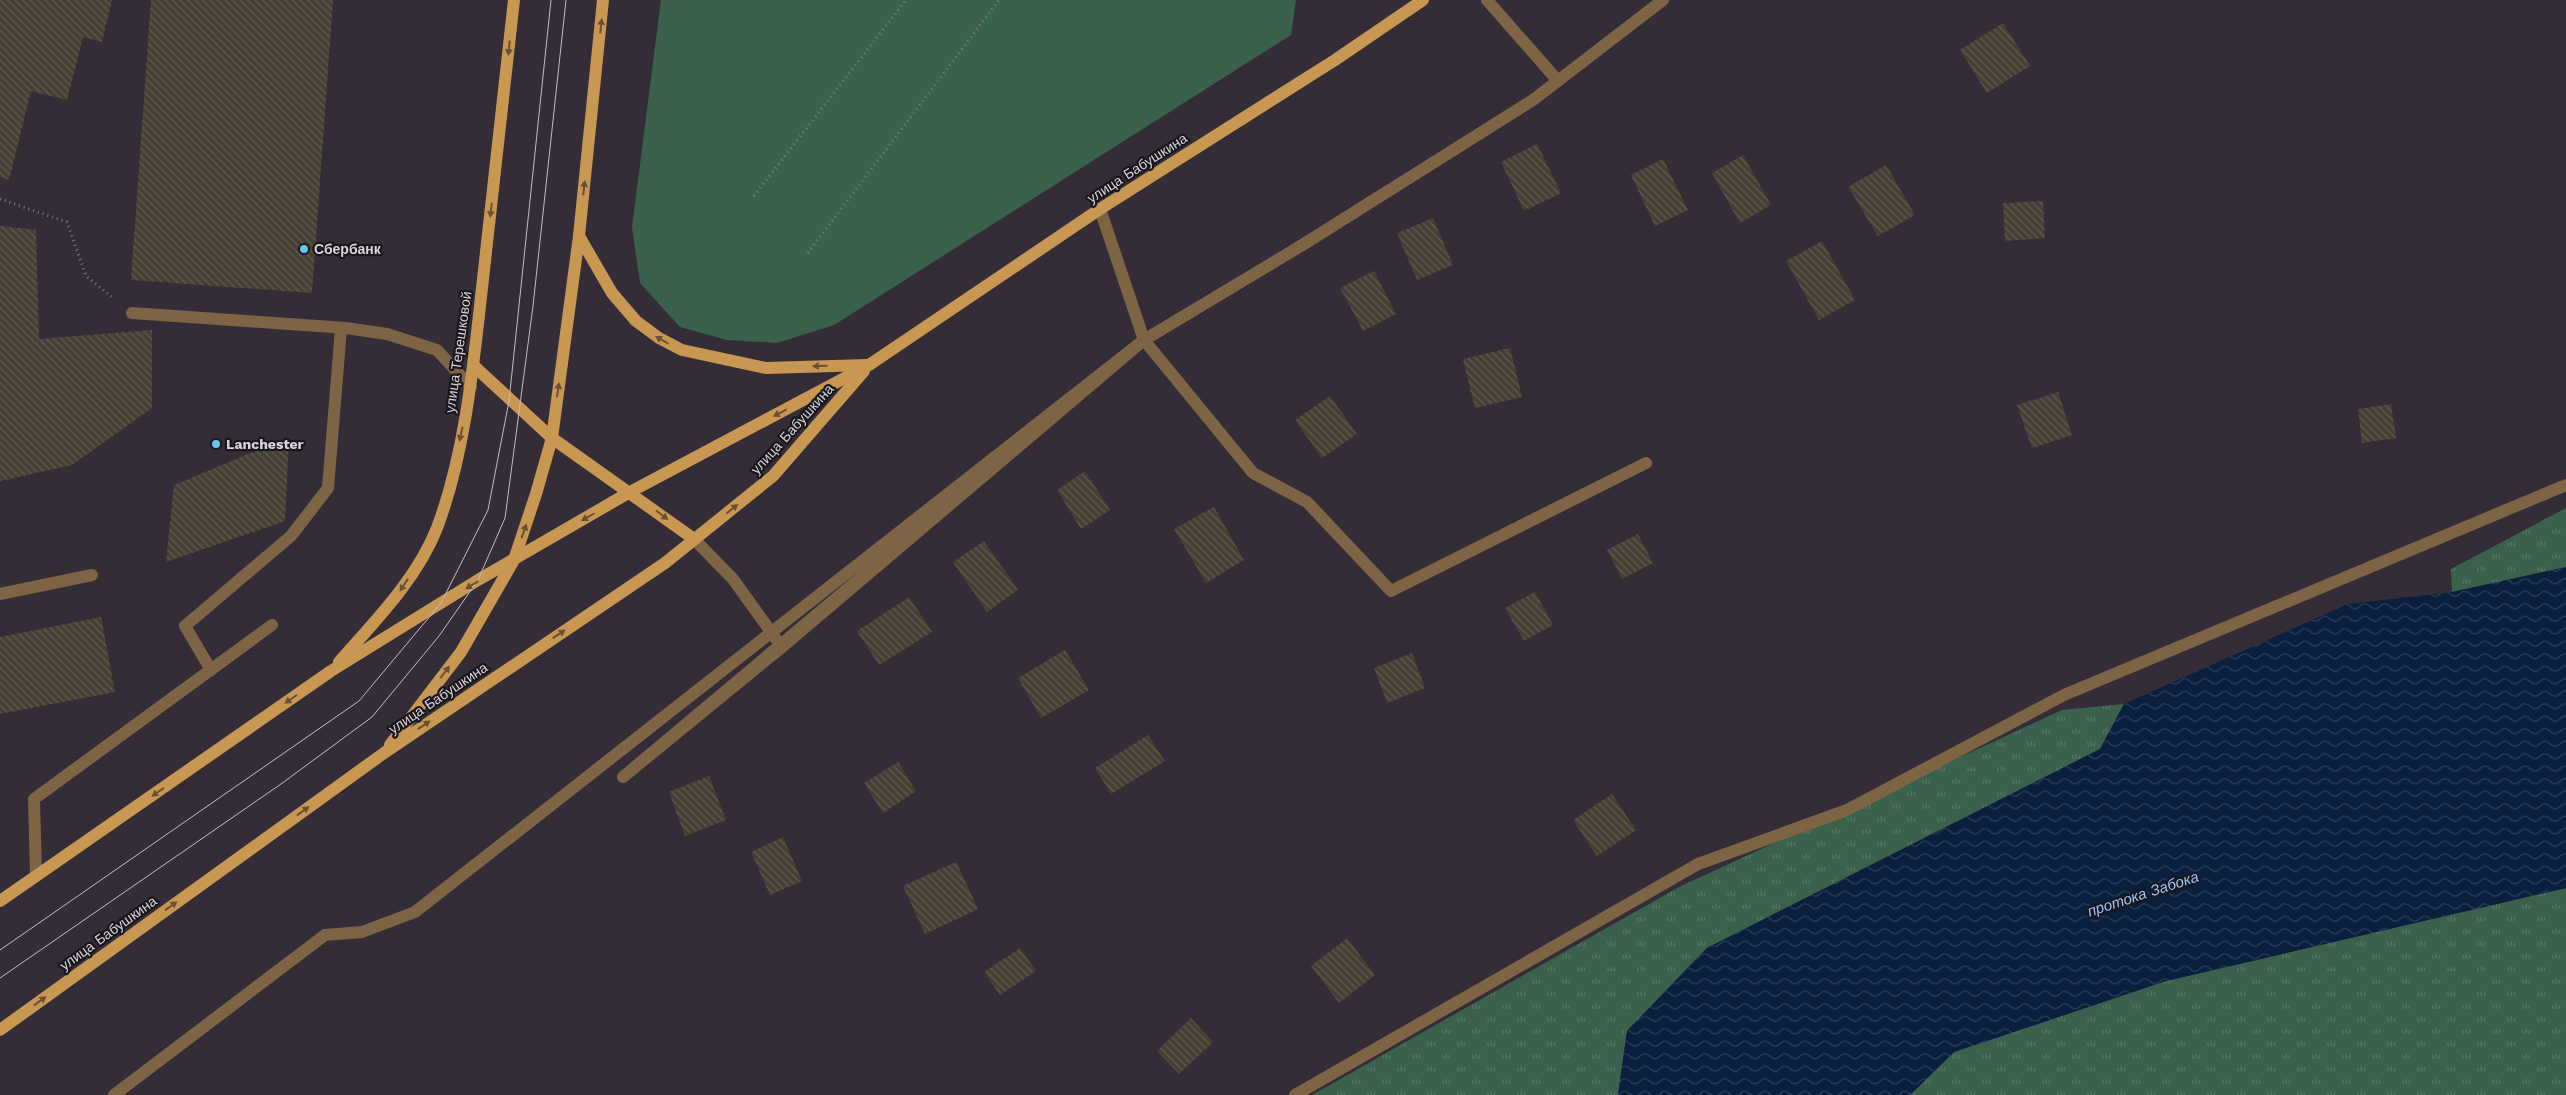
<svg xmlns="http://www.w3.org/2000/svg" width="2566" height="1095" font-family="'Work Sans',sans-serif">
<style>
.grass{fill:url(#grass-tufts)}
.park{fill:#3a614c}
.water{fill:url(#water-waves)}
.building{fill:url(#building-back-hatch)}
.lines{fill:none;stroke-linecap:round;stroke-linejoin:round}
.path{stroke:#7f7982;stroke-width:3;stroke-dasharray:1 4;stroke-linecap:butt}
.minor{stroke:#7c6444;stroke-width:12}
.major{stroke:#c89751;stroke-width:12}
.tram{stroke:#c1bbc4;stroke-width:1}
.oneway{fill:#685134}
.poi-dot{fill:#69c4f1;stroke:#1a171c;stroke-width:2}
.labels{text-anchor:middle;stroke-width:4.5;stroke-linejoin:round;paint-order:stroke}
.street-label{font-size:14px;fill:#d8d3db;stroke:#1a171c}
.poi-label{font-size:14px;font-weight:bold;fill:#d8d3db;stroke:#1a171c;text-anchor:start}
.water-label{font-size:15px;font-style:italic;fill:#9ac3fe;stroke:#1a171c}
</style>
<defs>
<pattern id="grass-tufts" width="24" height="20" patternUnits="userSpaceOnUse" patternTransform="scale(1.25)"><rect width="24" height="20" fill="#3a614c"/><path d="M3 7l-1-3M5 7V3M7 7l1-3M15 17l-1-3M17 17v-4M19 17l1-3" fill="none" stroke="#567765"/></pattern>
<pattern id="water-waves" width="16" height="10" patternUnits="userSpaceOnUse" patternTransform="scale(1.25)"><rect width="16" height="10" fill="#091f3d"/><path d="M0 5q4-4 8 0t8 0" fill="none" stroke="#2c3f58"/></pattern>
<pattern id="building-back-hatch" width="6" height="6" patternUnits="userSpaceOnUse" patternTransform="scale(1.25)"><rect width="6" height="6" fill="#463f33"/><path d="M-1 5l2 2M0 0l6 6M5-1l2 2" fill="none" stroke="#605a50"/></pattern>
</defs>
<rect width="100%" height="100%" fill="#342d38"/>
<g class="grass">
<polygon points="2566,508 2566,567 2452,592 2451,569"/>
<polygon points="2124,704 2100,749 1707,948 1627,1031 1618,1095 1312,1095 1679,887 2062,710"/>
<polygon points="2566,888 2566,1095 1910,1095 1954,1052 2166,981"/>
</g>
<polygon class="park" points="661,0 1296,0 1291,35 834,325 777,343 727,340 680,327 640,283 632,227"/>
<polygon class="water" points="2566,567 2566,888 2166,981 1954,1052 1910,1095 1618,1095 1627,1031 1707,948 2100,749 2124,704 2348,604 2452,592"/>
<g class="building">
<polygon points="0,0 112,0 102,42 83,37 67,100 31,91 9,180 0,177"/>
<polygon points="151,0 333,0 312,293 131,280"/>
<polygon points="2003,23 2030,66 1987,93 1960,50"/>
<polygon points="1537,144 1561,193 1524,211 1501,162"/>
<polygon points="1743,155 1771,205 1740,223 1712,173"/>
<polygon points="1663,159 1688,210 1655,226 1631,175"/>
<polygon points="1886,165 1915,215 1878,236 1848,187"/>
<polygon points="2043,201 2045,238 2005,241 2003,203"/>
<polygon points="1433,218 1453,265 1417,280 1397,233"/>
<polygon points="0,226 36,230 39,339 152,330 152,408 72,465 0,481"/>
<polygon points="1822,241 1855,300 1819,320 1786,261"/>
<polygon points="1374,271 1396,314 1363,331 1340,288"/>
<polygon points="1510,348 1522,397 1475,408 1463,359"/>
<polygon points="2058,392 2072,435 2032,448 2017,405"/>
<polygon points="1330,396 1357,434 1322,458 1295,420"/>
<polygon points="2391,404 2396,438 2362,443 2358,409"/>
<polygon points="289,437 285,521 166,562 174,485"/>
<polygon points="1085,471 1110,510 1081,529 1057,490"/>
<polygon points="1214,507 1244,560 1206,583 1174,529"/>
<polygon points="1638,534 1653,563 1622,579 1607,550"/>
<polygon points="984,541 1018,590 987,612 953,562"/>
<polygon points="1535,592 1553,625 1524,641 1505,608"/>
<polygon points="909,597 932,632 879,665 857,631"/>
<polygon points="101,617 115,692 0,714 0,637"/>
<polygon points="1065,650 1089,690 1041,718 1018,678"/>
<polygon points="1412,653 1425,688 1387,703 1374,668"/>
<polygon points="1148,735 1165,761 1111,794 1095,768"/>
<polygon points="898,762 916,791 883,813 864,783"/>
<polygon points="709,776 726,820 685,836 669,792"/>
<polygon points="1612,794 1636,830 1597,856 1573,820"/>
<polygon points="783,837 802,881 770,895 751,852"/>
<polygon points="956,862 978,909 925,934 903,886"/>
<polygon points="1347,938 1375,975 1339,1003 1311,966"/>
<polygon points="1020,948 1036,971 1000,995 984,972"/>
<polygon points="1191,1018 1213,1042 1179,1074 1157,1051"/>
</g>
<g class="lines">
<g class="path">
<polyline points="754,196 906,0"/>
<polyline points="0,199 67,222 86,276 112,297"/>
<polyline points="808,253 999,0"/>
</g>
<g class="minor">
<polyline points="1487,0 1558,81"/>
<polyline points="1100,209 1144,340 1253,473 1307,502 1391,591 1646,463"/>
<polyline points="132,313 346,328 387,334 437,350 471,387"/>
<polyline points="694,539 733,579 776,639"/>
<polyline points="0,594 92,575"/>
<polyline points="211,670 185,626 291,536 328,488 341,328"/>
<polyline points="36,876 34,799 272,625"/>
<polyline points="114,1095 325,935 362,932 415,912 1144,340 623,777 782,647 1144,340 1304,244 1533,100 1663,0"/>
<polyline points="1295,1095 1698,864 1847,810 2064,695 2566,485"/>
</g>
<g class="major">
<polyline points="579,236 612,293 636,321 659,338 682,350 766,368 867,365"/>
<polyline points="474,366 552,438 694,539"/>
<path d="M339 662C375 621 417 579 437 528 466 451 474 359 483 279 494 186 504 93 514 0"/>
<polyline points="390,745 461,652 514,560 536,494 552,438 579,236 603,0"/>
<polyline points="0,901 331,671 478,580 630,492 869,365 1100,209 1335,60 1423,0"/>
<polyline points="0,1030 384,753 665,563 773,476 864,371"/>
</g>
<g class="tram">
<polyline points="0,950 359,701 441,603 488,510 509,401 551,0"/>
<polyline points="0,978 281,784 372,717 439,636 478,580 505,518 533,306 566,0"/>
</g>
</g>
<defs><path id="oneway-solid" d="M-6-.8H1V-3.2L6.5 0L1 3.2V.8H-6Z" transform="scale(1.25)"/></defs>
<g class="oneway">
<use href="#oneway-solid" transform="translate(601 26) rotate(-84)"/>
<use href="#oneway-solid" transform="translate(509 48) rotate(96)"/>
<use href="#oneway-solid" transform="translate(584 188) rotate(-84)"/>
<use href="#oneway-solid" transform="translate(491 210) rotate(96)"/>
<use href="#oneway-solid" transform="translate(662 340) rotate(-150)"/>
<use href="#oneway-solid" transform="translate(820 366) rotate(178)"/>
<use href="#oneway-solid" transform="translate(558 390) rotate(-82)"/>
<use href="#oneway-solid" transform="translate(780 413) rotate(152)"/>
<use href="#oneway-solid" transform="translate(461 434) rotate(102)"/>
<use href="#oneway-solid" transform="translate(732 509) rotate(-39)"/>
<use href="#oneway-solid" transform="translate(662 515) rotate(37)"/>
<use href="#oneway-solid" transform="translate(588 517) rotate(150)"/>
<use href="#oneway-solid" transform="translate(524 531) rotate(-71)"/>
<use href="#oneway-solid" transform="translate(404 585) rotate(123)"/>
<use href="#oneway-solid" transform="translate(472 585) rotate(149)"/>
<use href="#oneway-solid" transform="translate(559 634) rotate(-34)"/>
<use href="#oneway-solid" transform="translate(445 672) rotate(-53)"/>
<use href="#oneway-solid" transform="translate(291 699) rotate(145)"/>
<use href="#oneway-solid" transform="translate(424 725) rotate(-34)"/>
<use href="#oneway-solid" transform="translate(158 792) rotate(145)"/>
<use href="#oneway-solid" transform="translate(303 811) rotate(-36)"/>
<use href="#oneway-solid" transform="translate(171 906) rotate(-36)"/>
<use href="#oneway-solid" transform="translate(40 1001) rotate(-36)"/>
</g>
<g class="poi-dot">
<circle cx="304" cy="249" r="5"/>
<circle cx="216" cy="444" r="5"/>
</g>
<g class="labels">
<g class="street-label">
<text transform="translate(1137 168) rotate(-33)" y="5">улица Бабушкина</text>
<text transform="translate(458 352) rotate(-82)" y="5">улица Терешковой</text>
<text transform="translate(792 429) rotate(-48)" y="5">улица Бабушкина</text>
<text transform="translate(438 698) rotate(-34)" y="5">улица Бабушкина</text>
<text transform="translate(108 933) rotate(-36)" y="5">улица Бабушкина</text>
</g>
<g class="poi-label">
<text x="314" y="254">Сбербанк</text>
<text x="226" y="449">Lanchester</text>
</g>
<g class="water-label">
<text transform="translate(2143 894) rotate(-18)" y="5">протока Забока</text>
</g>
</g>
</svg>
